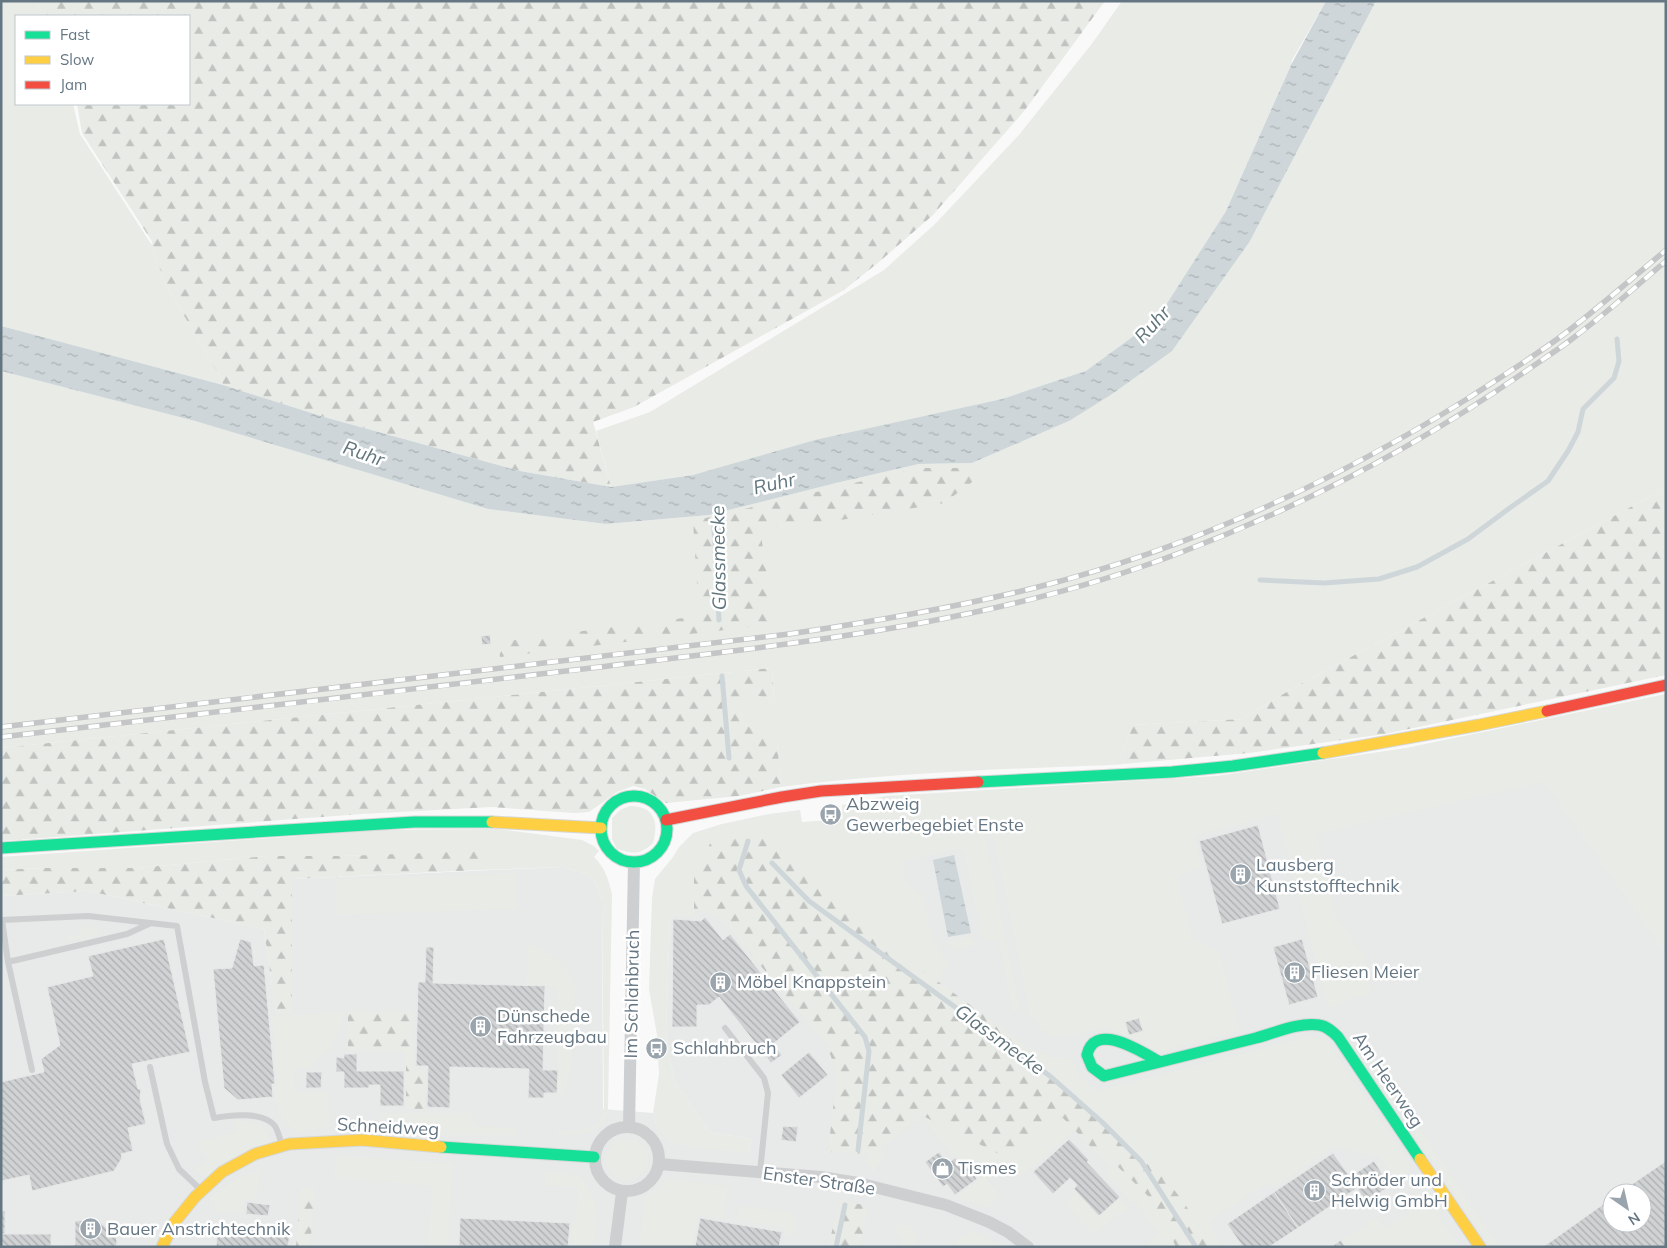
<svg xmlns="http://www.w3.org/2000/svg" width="1667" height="1248" font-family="Mulish,sans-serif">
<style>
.built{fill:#e8e9e9;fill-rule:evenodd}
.green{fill:#e8ebe6}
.forest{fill:url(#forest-firs)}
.water{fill:url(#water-ripples)}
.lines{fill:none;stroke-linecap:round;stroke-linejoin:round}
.stream{stroke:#ced6d9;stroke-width:5}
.building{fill:url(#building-back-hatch);stroke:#e8e8e8}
.fast-casing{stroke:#d5d6d7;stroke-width:13}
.slow-casing{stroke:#d5d6d7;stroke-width:13}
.jam-casing{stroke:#d5d6d7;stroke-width:13}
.lane{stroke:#cecfd0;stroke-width:6}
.street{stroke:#cecfd0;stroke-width:12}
.fast{stroke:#16e098;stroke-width:11}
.slow{stroke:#ffcf43;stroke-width:11}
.jam{stroke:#f24e42;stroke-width:11}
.rail-casing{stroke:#c3c5c6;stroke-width:5.5}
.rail{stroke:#fff;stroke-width:4;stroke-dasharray:11;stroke-linecap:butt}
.labels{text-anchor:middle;stroke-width:5;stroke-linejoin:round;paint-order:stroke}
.poi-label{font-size:18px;fill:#657683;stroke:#fff;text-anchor:start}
.street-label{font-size:18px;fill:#657683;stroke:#fff}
.water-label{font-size:19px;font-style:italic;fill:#60757c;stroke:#fff}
</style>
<defs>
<pattern id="forest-firs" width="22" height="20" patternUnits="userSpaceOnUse" patternTransform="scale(1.25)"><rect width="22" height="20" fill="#e8ebe6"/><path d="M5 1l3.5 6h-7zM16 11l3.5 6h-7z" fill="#c0c3c0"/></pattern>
<pattern id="water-ripples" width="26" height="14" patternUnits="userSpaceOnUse" patternTransform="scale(1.25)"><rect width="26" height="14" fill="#ced6d9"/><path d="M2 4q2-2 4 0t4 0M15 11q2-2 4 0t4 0" fill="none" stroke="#abb2b5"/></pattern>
<pattern id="building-back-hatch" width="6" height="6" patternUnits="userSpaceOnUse" patternTransform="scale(1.25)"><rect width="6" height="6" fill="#d0d2d3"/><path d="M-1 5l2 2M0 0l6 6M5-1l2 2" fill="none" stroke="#acafb1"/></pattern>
</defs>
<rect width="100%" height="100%" fill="#f9f9f9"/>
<path class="built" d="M1666 718V1247H1V896L88 891 264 929 276 1013 292 1014V879L563 867 586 874 596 883 602 902 603 1109 653 1113 656 1124 749 1153 751 1139 710 1132 674 1081 666 1032 670 916H694V871L893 841ZM1612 1193H1642V1223H1612Z"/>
<g class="green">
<polygon points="1,1 37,1 43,16 16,16 16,104 73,104 80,134 151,244 166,285 222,380 223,385 5,327 1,327"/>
<polygon points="1122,1 1326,1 1291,62 1292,63 1226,211 1157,319 1086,372 1002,399 909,420 693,475 611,487 596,431 650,412 884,270 935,224 1018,136 1091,45"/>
<path d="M1376 1H1666V488L1295 687 1242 719 1133 725 1123 753 1111 765C1001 769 890 773 781 787L777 741 742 723 740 691 774 700 772 668 1 748V371L195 421 488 509 606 524 709 515 836 483 919 464 972 463 1069 421 1250 241Z"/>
<path d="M1666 694V954L1544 782 1317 834 1335 914 1363 955 1371 992 1328 1008 1277 814 1194 836 1202 868 1177 876 1192 936 1220 953 1240 1031 1159 1052 1107 1027 1062 1038 1050 1035 1041 1029 1030 1015 992 829 984 830 1019 1006 1018 1011H1012L999 940 987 942 982 939 979 926 983 925 980 913 976 908 964 853 958 849 902 862 907 884 923 896C929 921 930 944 950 963L937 980 855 921 694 871V916L670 917 666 1032 674 1081 710 1132 751 1139 749 1153 693 1148 673 1143 663 1135 656 1124 653 1113 659 1074 657 1035 649 989 652 898 655 879 673 857 679 847 693 833 722 824 769 814 800 810 802 822 843 819 842 805 886 796 1217 776 1406 748Z"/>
<path d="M630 806C654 806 659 822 653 843 640 855 634 854 617 849L612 839V818L620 810Z"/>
<path d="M499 829 582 840 594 846 599 851 594 857C605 868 608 878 612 894L608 1109C604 1135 578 1135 557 1135V1130C576 1131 600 1132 604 1109L602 902 596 883 586 874 563 867 479 870 477 852 343 856H268L137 868H43L1 870V857L384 830Z"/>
<polygon points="515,873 517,909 336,915 335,879"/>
<polygon points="82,926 98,928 99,935 69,942 67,934 80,936"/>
<polygon points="972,936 974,945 954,951 949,945 948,941"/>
<polygon points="528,944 545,950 559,961 570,974 576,986 572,1061 568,1082 562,1094 557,1093 558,987 526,985"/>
<path d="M345 1012 340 1029 329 1049 308 1068H294L295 1092H328L330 1127 297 1132C277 1118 277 1109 274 1087H278L272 1016Z"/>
<polygon points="1308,1037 1324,1039 1328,1042 1410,1164 1409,1173 1405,1176 1393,1176 1378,1156 1333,1147 1273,1188 1268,1182 1209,1221 1223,1247 1212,1247 1183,1201 1135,1141 1133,1143 1089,1107 1025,1045 1053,1058 1071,1058 1079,1076 1097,1091"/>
<polygon points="1360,1043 1365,1043 1368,1051 1500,1247 1490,1247 1364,1060"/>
<polygon points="914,1112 1009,1159 1015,1150 1063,1117 1075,1130 1020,1177 1007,1164 987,1181 1000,1195 988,1208 956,1197 980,1179 968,1164 964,1167 956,1155 952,1157 922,1117 880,1148 887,1158 877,1166 874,1174 864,1160"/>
<polygon points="381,1113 473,1113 473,1126 516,1128 515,1135 443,1135 380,1130"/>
<path d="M234 1119C255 1124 263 1120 271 1143L204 1177 195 1169 208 1159 196 1142 237 1132Z"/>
<polygon points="1108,1136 1124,1153 1114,1163 1148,1196 1163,1220 1176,1247 1143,1247 1158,1233 1135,1202 1133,1204 1106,1174 1110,1169 1094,1150"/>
<circle cx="627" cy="1159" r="21"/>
<polygon points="336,1156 452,1163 448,1247 428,1247 432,1186 335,1178"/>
<polygon points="260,1169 256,1199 244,1199 243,1214 219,1212 210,1198 238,1178"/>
<path d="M545 1171 559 1172 581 1177C598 1201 601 1218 592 1247H570L572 1222H576L578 1187 545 1186Z"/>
<polygon points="665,1179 728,1186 723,1219 698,1215 693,1247 639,1247 644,1197 659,1187"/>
<polygon points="1428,1189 1442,1211 1437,1214 1460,1247 1456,1247 1453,1244 1449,1247 1345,1247 1341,1240 1377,1218 1385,1229 1410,1212 1403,1201 1418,1192"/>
<polygon points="1076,1191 1099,1216 1120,1197 1129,1207 1093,1235 1064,1202"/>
<polygon points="739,1206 791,1213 797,1219 794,1236 785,1235 786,1228 736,1220"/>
<polygon points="901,1223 912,1227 917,1237 915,1247 899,1247 901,1238 893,1229"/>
<polygon points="969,1232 973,1232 1004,1246 978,1247 967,1242 964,1247 954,1247 958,1237"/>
</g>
<g class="forest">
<polygon points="37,1 1105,1 1025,110 933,215 879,262 844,290 634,407 593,422 611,487 520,471 324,417 223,385 222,380 166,285 151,244 153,243 82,133 77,104 189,104 189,16 43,16"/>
<polygon points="918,468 973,468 983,474 944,503 816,524 760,528 774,624 500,657 498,642 699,616 693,521"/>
<polygon points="1666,488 1666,675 1385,734 1249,753 1111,765 1123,753 1133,725 1242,719 1295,687"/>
<polygon points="772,668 774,700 741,692 742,723 777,740 781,787 739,796 666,803 645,789 633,786 617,792 589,812 574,813 491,807 362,814 1,841 1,748"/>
<polygon points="768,837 855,921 1025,1045 1089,1107 1133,1143 1135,1141 1183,1201 1212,1247 1176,1247 1163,1220 1148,1196 1114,1163 1123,1153 1108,1136 1094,1150 1063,1118 1015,1150 1009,1159 915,1112 871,1154 828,1152 837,1074 827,1045 719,916 694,909 694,871 711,842 719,838"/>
<polygon points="478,851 479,870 292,879 292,1014 276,1014 264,929 88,891 1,896 1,870 43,868 137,868 268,856 343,856"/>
<polygon points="348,1011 413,1011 413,1070 425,1070 425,1109 406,1109 406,1051 348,1051"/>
<polygon points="301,1188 315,1188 310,1247 296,1247"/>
<polygon points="840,1200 868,1206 860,1247 828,1247"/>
</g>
<g class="water">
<polygon points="1326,1 1376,1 1250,241 1172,351 1112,394 1069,421 972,463 919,464 836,483 709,515 606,524 488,509 195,421 1,371 1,327 5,327 223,385 324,417 520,471 611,487 693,475 815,440 1002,399 1086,371 1157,319 1226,211 1292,63"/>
<polygon points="954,855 971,933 948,937 933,860"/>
</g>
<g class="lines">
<g class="stream">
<polyline points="716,508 714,528 719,620"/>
<polyline points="1260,580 1324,583 1379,579 1417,567 1468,539 1511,507 1548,481 1568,451 1578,432 1583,409 1614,378 1619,361 1617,339"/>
<polyline points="722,676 729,758"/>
<polyline points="748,841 739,870 746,886 865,1037 869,1051 858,1150"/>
<polyline points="772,863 809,901 1050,1076 1102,1122 1141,1161 1196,1247"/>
<polyline points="836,1247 845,1205"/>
</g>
</g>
<g class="building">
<polygon points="490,635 491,644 482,645 481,636"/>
<polygon points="1258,825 1280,909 1222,924 1199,841"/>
<polygon points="705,917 723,940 730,934 800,1022 773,1044 782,1055 771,1063 719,997 709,1005 697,1005 697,1027 672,1027 673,919 701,921"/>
<polygon points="164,939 190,1052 132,1064 138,1089 141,1089 140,1100 146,1124 128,1128 133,1151 121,1154 122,1158 114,1171 48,1187 32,1191 29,1175 1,1181 1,1082 44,1072 41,1059 60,1045 47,987 93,976 88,956"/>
<polygon points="240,939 251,942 254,966 264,965 275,1084 272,1084 273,1097 238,1100 224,1088 213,969 232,968"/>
<polygon points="1302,939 1318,997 1289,1005 1273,947"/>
<polygon points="426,947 434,947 433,983 545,986 543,1070 558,1070 557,1093 544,1093 544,1098 528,1098 529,1069 450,1067 450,1108 427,1107 428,1066 416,1066 418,982 425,982"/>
<polygon points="1139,1018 1143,1031 1129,1035 1125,1022"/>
<polygon points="809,1052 828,1075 799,1098 781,1075"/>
<polygon points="344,1054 357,1054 357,1071 404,1071 404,1106 380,1106 380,1085 369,1085 369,1088 344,1088 344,1072 336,1072 336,1057 344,1058"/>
<polygon points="306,1072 322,1072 321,1088 306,1088"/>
<polygon points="783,1126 798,1127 796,1142 781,1140"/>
<polygon points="1069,1139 1089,1160 1087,1162 1120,1197 1099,1216 1074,1189 1077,1185 1070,1178 1053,1194 1033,1172"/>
<polygon points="939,1152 948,1163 955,1158 964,1170 968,1167 977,1179 955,1195 947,1184 943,1187 925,1162"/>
<polygon points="1333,1153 1350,1177 1374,1161 1390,1186 1366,1202 1357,1188 1298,1228 1274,1192"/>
<polygon points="1666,1161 1666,1247 1543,1247 1612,1198 1612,1223 1642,1223 1642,1193 1619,1193"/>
<polygon points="1274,1192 1298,1228 1269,1247 1243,1247 1227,1224"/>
<polygon points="247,1202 270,1205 268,1216 246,1214"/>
<rect x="1" y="1211" width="4" height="23"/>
<polygon points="460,1218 570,1223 568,1247 459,1246"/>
<polygon points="700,1218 782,1232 779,1247 695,1247"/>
<polygon points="98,1220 116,1237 117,1242 116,1247 51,1247 75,1245 75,1221"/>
<polygon points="218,1226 290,1233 288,1247 216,1247"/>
<rect x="1" y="1234" width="50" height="13"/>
<polygon points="1341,1240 1345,1247 1331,1247"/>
</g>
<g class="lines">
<defs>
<g id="fast">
<polyline points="978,782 1172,772 1233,766 1323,753"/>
<circle cx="634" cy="829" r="33"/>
<polyline points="1,848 414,822 492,822"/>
<path d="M1160 1062C1143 1053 1095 1020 1087 1055L1092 1067 1104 1076C1155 1063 1205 1051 1256 1038 1275 1033 1299 1022 1319 1025 1327 1026 1333 1032 1338 1037L1420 1159"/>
<polyline points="441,1147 594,1157"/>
</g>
<g id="slow">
<polyline points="1323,753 1479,725 1547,711"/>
<polyline points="492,822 601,828"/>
<polyline points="1420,1159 1480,1247"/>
<polyline points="162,1247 174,1223 195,1197 222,1172 255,1154 289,1144 362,1140 441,1147"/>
</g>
<g id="jam">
<polyline points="1547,711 1666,685"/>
<polyline points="666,820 782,797 821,791 978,782"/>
</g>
</defs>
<use href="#fast" class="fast-casing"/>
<use href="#slow" class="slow-casing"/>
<use href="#jam" class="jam-casing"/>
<g class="lane">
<polyline points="8,962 127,934 151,923"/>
<polyline points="725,1028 764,1078 768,1093 760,1172"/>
<polyline points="150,1067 167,1144 179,1169 201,1190"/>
<path d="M32 1070 8 962 2 920 88 916 177 926 205 1082 214 1118C230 1115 263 1111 275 1126 278 1131 280 1139 282 1145"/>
</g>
<g class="street">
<circle cx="627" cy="1159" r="32"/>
<polyline points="629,1127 634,862"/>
<polyline points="659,1164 821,1177 858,1183 946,1205 989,1222 1008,1232 1028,1247"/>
<polyline points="615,1247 622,1192"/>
</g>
<use href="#fast" class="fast"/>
<use href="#slow" class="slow"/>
<use href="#jam" class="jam"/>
<defs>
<g id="rail">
<path d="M1 727 789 634C871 622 953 608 1034 588 1186 550 1334 482 1467 399 1502 376 1539 354 1572 328 1604 303 1635 276 1666 250"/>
<path d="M1 737C201 714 401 691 600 667 797 643 996 624 1182 552 1305 505 1418 446 1526 371 1543 359 1561 348 1577 335 1608 312 1636 286 1666 261"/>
</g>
</defs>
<use href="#rail" class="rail-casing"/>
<use href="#rail" class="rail"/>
</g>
<defs>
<symbol id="bus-disc" viewBox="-11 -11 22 22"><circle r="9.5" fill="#99a4ac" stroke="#fff"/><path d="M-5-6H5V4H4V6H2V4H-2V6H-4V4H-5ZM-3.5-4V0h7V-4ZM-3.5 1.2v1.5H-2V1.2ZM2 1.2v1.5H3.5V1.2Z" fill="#fff"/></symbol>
<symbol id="building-disc" viewBox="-11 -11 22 22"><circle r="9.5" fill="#99a4ac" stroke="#fff"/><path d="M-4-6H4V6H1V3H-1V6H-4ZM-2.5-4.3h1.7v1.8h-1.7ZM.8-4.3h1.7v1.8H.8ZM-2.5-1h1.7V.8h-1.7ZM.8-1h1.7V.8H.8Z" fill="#fff"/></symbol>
<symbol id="shop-disc" viewBox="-11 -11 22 22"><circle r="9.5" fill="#99a4ac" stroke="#fff"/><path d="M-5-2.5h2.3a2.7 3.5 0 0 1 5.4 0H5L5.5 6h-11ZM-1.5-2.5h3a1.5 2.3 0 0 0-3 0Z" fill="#fff"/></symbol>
</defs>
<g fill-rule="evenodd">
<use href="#bus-disc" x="818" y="802" width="25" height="25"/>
<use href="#building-disc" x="1228" y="862" width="25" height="25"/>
<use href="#building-disc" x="1282" y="960" width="25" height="25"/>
<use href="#building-disc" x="708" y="970" width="25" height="25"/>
<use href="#building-disc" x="468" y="1014" width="25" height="25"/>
<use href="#bus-disc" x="644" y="1036" width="25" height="25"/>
<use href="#shop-disc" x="930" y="1156" width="25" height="25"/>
<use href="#building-disc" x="1302" y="1178" width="25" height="25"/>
<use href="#building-disc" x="78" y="1216" width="25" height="25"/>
</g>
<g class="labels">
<g class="poi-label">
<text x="846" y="810">Abzweig<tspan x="846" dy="21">Gewerbegebiet Enste</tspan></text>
<text x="1256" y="871">Lausberg<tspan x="1256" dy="21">Kunststofftechnik</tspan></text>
<text x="1311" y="978">Fliesen Meier</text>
<text x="737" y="988">Möbel Knappstein</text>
<text x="497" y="1022">Dünschede<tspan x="497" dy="21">Fahrzeugbau</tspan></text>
<text x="673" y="1054">Schlahbruch</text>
<text x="958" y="1174">Tismes</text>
<text x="1331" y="1186">Schröder und<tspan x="1331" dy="21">Helwig GmbH</tspan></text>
<text x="107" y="1235">Bauer Anstrichtechnik</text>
</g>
<g class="street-label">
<text transform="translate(632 994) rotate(-89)" y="6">Im Schlahbruch</text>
<text transform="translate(1388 1080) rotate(56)" y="6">Am Heerweg</text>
<text transform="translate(388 1127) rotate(3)" y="6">Schneidweg</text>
<text transform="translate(819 1181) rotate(8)" y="6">Enster Straße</text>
</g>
<g class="water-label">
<text transform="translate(1152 324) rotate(-48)" y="7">Ruhr</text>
<text transform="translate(364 453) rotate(19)" y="7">Ruhr</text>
<text transform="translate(774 483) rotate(-13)" y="7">Ruhr</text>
<text transform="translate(718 558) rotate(-91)" y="7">Glassmecke</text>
<text transform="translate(1000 1039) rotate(36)" y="7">Glassmecke</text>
</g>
</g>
<rect width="1667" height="1248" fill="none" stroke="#657683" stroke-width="5"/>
<rect x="15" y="15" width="175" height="90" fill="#ffffff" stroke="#c1c8cd"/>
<rect x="25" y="31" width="25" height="8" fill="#16e098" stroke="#c1c8cd"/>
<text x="60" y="40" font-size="15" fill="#657683">Fast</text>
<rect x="25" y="56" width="25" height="8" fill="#ffcf43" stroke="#c1c8cd"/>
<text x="60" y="65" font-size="15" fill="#657683">Slow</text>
<rect x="25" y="81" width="25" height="8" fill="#f24e42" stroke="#c1c8cd"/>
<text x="60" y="90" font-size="15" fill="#657683">Jam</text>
<g transform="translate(1627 1208) rotate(146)"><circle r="24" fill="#ffffff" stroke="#c1c8cd"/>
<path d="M0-4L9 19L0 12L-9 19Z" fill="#99a4ac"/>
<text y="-8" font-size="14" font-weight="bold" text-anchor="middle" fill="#657683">N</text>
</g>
</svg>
